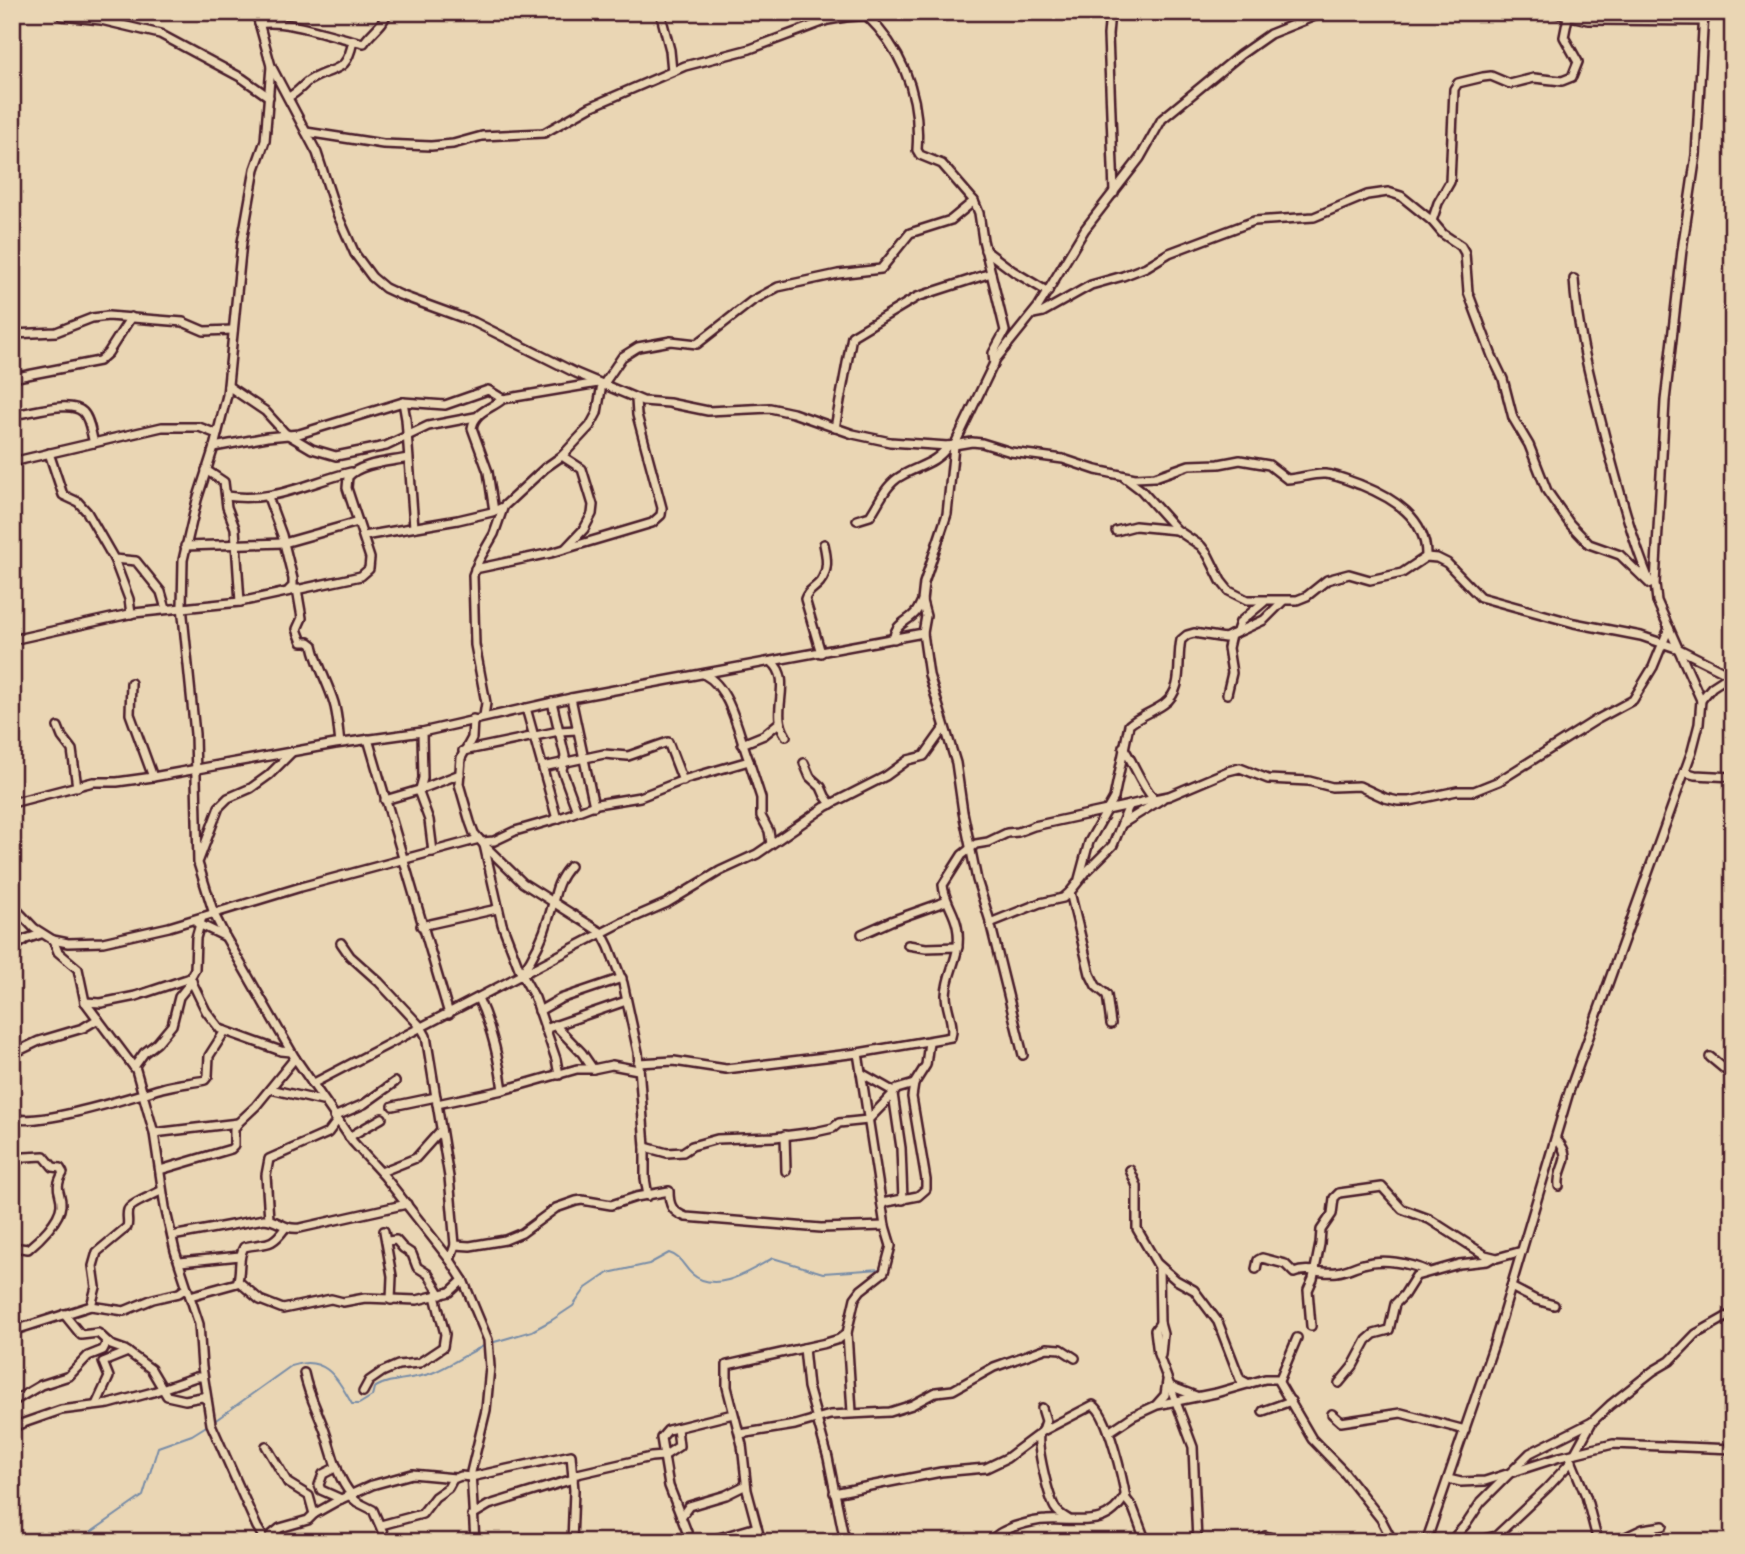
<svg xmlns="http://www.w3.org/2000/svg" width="1745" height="1554" font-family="Itim,sans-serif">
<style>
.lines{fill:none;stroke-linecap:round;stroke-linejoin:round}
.stream{stroke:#798da7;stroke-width:2}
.minor-casing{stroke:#4a1f2b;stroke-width:12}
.minor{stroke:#ead6b4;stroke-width:7}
</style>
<rect width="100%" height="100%" fill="#ead6b4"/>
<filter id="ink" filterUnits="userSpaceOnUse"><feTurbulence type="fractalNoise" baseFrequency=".0143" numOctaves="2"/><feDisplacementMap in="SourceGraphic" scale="14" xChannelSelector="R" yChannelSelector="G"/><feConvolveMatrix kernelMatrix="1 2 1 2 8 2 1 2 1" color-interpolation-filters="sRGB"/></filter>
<g filter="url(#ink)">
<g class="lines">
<g class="stream">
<path d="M491 1343 532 1331 552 1320 573 1306 586 1288 608 1273 649 1264 669 1253C682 1257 683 1266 692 1274 716 1295 751 1270 773 1258L823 1273 881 1269"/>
<path d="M213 1422 291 1366C325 1354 337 1378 352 1404H359L372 1396 374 1388C390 1378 413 1380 432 1373 450 1366 467 1353 486 1345"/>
<polyline points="77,1542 143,1496 158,1447 192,1435 208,1425"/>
</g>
<defs>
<g id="minor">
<path d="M256 12 271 66 317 153 336 211 355 254 372 277 385 288 400 295 474 322 576 373 643 401 669 403 708 411 770 408 793 413 853 434 890 442 948 446 972 442 982 443 1011 452 1063 459 1096 470 1135 478 1155 477 1189 465 1219 464 1240 460 1269 465 1287 479C1300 479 1312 473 1325 474 1337 475 1350 481 1361 485 1393 498 1427 518 1426 557"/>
<polyline points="660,12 670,50 672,71"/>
<polyline points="1110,12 1108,35 1114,193"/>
<polyline points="1551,12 1588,20 1704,21"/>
<path d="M866 15C904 52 921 97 917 150L920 155 942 164 974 201 979 213 983 240 1005 331 993 353 994 364"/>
<polyline points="62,16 101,20 160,34 242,78 269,97"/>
<polyline points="1568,17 1564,37 1578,62 1572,77 1562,81 1534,78 1510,84 1491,76 1483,77 1458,83 1454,89 1450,182 1438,203 1432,221 1443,234 1461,246 1465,253 1468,292 1492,356 1503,379 1513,418 1529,445 1547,491 1570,524 1589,544 1620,555 1650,584"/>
<path d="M259 24C285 18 336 38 364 43 371 32 385 24 387 12"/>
<polyline points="271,66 265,141 255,169 242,242 227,395 214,447 197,500 183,560 182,606 195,734 198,863 214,914 225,936 295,1058 353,1142 385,1177 450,1260 463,1280 488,1340 490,1367 486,1410 471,1472 475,1542"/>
<path d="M288 97C298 93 302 85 310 80 336 65 346 75 353 41"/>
<polyline points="306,132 383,144 431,146 453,144 482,136 544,133 590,107 685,66 750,49 828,20 846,17 906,12"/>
<polyline points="985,250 1013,271 1048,292"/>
<path d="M1574 279C1577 332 1592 385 1605 437 1618 485 1630 533 1649 580"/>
<polyline points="1033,314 1043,312 1091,285 1123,276 1146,267 1169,253 1254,221 1314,217 1367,195 1388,192 1401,196 1432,221"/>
<polyline points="12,334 56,332 92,318 108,316 183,322 204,331 233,330"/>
<polyline points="12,378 99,361 108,353 131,317"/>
<polyline points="603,385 622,357 638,347 671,341 697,344 752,301 778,287 838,274 881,269 910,233 951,220 974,201"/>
<polyline points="228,386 265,411 285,433 312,449 336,456 386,446 428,426 475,417"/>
<polyline points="403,402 406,419 414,527"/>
<path d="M12 413 18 414C34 412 71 400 83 412 90 419 91 434 94 443"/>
<polyline points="835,428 852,336 917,297 991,273"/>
<polyline points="214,447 267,437 299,434 403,402 445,405 488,390 503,399 598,383"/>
<polyline points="49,453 63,495 78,502 87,512 114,559 136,561 161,592 166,609"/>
<polyline points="562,456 582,469 593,505 592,514 584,529 566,548"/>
<polyline points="12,462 162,427 199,427 217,434"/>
<polyline points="206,470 224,482 227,507 235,528 240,602"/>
<polyline points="1124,477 1141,490 1177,530 1201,546 1208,555 1221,581 1229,591 1247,600 1297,600 1307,596 1327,580 1349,574 1370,580 1402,573 1426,557 1437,558 1447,563 1480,597 1574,623 1641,636 1679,649 1733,676"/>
<path d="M226 496C274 503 307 483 351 472"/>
<polyline points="268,497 282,535 293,579 293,586 289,590"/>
<path d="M494 511 488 472 472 428C475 411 491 409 503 399"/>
<path d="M857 520 870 516C879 503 886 484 901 476 917 466 936 464 948 446"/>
<polyline points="1116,531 1135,526 1176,530"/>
<polyline points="364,536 458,520 492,512 503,507 545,468 562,456 590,426 597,413 602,384"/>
<polyline points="185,546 284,543 358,522"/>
<polyline points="114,559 129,599 131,614"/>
<polyline points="475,569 551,553 652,523 661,515 662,508 637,415 636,399"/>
<path d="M297 589 302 618 297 629 302 642H309L313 645C317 665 328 683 334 703 338 716 338 730 340 743"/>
<polyline points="1237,631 1240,622 1264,602"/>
<path d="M894 639C894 624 908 622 916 612 919 608 920 604 922 601"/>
<path d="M12 640 134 613 240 602 361 576 369 569 370 558 347 488 348 477C360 463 390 462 408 458"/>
<path d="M821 653 805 599C808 590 814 589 820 582 829 570 827 558 824 544"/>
<path d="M772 662C794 681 769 711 786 736"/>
<polyline points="131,683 130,714 153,777"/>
<polyline points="1227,694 1232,673 1228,648 1231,635"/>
<polyline points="571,698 594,806"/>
<polyline points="1701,700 1712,687 1729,676"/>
<polyline points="552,702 565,756 562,770 577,811"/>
<polyline points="526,708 557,819"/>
<polyline points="484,716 486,703 475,645 473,575 479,560 494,534 503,508"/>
<polyline points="473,719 472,738 461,758 459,784 470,822 474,833 484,845 502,924 520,971 535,998 556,1059 559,1075"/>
<polyline points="58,727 62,737 72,750 77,787"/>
<polyline points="422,732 423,778 419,793 429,820 433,852"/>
<polyline points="368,739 449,1014"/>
<polyline points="742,744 764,735 780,722"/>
<path d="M1123 747C1134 763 1141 785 1154 799L1169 796 1228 771 1240 768 1268 779 1309 781 1332 787 1359 786 1385 798 1398 801H1410L1457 791H1474L1499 781 1596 720 1633 700 1653 667 1669 628"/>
<polyline points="463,751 559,731 577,730"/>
<polyline points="749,761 761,798 761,816 769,831 771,844"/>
<polyline points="804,763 810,777 821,787 825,796 831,804"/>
<polyline points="543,767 604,754 628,756 668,742 683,781"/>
<polyline points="1684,772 1695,775 1733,777"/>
<polyline points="385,800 419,790 460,774"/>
<polyline points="12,803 93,782 117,782 153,777 335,744 422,732 571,698 923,633"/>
<polyline points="1122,824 1162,799"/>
<path d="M482 842 494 841 515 831 557 819 597 804 640 797 686 779 749 761C739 736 731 688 705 675"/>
<polyline points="484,845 523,883 602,933 609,947 623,983 638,1052 645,1147 645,1178 648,1196"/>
<polyline points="199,860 219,807 228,798 251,788 269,775 292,752"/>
<path d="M1079 879 1089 842 1114 798 1129 725C1139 716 1153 712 1164 704 1185 689 1176 662 1181 640L1187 635 1194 633 1225 638 1264 620 1283 601"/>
<polyline points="1070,892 1090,974 1096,986 1107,995 1111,1024"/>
<polyline points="12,905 34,928 53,940 68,943 103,942 169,927 301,887 479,839"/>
<polyline points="197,923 224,936"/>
<polyline points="990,923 1040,903 1063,898 1070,892 1086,872 1113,845 1128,808 1130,805 1154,799"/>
<polyline points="421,926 497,909"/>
<polyline points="862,934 891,921 947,901"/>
<polyline points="53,940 58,952 78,969 85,1002 136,1070 154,1133 165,1207 175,1251 199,1324 202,1367 211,1424 257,1527 263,1537 270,1542"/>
<polyline points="341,943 350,956 379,982 421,1027 426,1036 449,1177 455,1245 450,1260"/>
<polyline points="908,945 926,948 958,947"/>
<polyline points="12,949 26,939 41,934"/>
<path d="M522 973C534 956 543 938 549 917 556 896 554 884 570 866"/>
<polyline points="190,978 206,1011 220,1029 281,1051 291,1052"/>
<path d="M478 998C491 1026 499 1060 503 1090"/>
<polyline points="85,1002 101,1003 136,996 190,978 195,969 196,938 202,917"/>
<polyline points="539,1011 560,999 622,978"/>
<polyline points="555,1025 582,1053 593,1069"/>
<polyline points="545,1029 626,1001"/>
<polyline points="12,1054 39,1041 83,1028 98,1019"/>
<polyline points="1023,1055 989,918 977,880 963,812 956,763 929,675 923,633 926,616 922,601 924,583 947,514 954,446 996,359 1038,307 1085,229 1140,158 1162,119 1240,55 1270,34 1325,12"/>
<polyline points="1710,1057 1733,1076"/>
<path d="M638 1063 674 1061 726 1069 858 1053 951 1037C955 1024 946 1009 946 995 947 970 963 954 957 926 954 911 944 900 943 885L962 855 976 844 988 842 1007 833 1018 832 1034 826 1130 805"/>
<polyline points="134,1067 144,1053 157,1043 172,1025 179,997 192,981"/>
<polyline points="312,1084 621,923 667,903 720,871 757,854 825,807 886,776 908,760 924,756 944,728"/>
<polyline points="270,1089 322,1101"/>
<polyline points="437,1104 503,1090 577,1069 593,1069 612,1065 638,1070"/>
<polyline points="393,1106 436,1097"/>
<polyline points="334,1117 364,1104 395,1082"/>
<path d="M12 1118C39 1127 131 1097 162 1088 176 1084 191 1083 205 1080L208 1076 209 1056 225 1031"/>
<polyline points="154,1133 238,1123"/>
<polyline points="785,1135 786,1171"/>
<polyline points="349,1137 382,1118"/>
<path d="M1557 1140C1575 1160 1557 1165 1559 1186"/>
<polyline points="645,1147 667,1153 683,1152 692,1146 717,1139 775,1137 815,1132 833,1128 839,1123 868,1120 893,1094 891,1090 861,1073"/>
<path d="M12 1163 25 1157 44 1156 53 1167 60 1168 63 1173C53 1190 62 1192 61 1205 60 1220 39 1240 28 1249L12 1247"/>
<polyline points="160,1170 231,1149 234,1146 234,1129 238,1123 256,1106 295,1058"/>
<polyline points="1130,1170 1137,1186 1137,1229 1159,1267 1160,1323 1163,1334 1161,1355"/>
<polyline points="381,1172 416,1158 441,1130"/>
<polyline points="903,1200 901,1148 893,1094 897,1089 914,1084"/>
<polyline points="882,1203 918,1196 926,1189 926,1180 912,1097 914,1084 926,1065 929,1042"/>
<polyline points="269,1219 266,1175 269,1159 328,1133 337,1121"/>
<polyline points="384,1231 392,1276 391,1300"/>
<path d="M172 1236 264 1219C280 1220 283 1230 300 1228L407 1204"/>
<polyline points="387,1241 396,1240 403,1248 412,1254 417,1267 428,1274 441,1295"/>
<path d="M455 1245 470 1246 505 1240 522 1233 556 1208 576 1201 582 1200 611 1205 636 1197 669 1191C669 1205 672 1212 686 1217L821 1228 885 1226"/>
<polyline points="180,1262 240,1256"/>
<polyline points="1158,1264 1176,1280 1194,1290 1218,1322 1240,1379 1249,1384"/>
<path d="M1256 1269 1258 1260 1262 1258 1285 1264 1294 1273C1308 1267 1322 1274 1337 1272 1346 1271 1355 1266 1363 1264 1383 1258 1409 1263 1427 1271"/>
<polyline points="238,1281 260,1300 283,1309 331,1299 343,1302 365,1298 417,1300 450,1292 463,1280"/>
<polyline points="1511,1287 1536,1300 1554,1305"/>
<path d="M190 1296 237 1283C242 1272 237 1258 244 1247 266 1242 271 1248 285 1228"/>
<path d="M91 1306 96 1287 93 1266 97 1252 127 1227C129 1221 126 1216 128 1210 131 1203 155 1195 162 1190"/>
<polyline points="64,1314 81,1335 98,1333 111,1345 125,1350 151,1369 167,1396 185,1400 202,1397 206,1399"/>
<polyline points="1160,1323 1155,1330 1158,1354 1193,1447 1197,1542"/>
<polyline points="1311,1326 1308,1290 1313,1279 1320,1244 1321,1230 1332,1214 1334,1198 1339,1193 1382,1187 1402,1209 1429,1219 1485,1255 1497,1258 1522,1251"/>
<polyline points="12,1331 91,1306 124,1311 153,1299 179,1293 186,1288"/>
<polyline points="804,1348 808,1387 828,1458 845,1542"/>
<path d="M304 1373C308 1393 316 1408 323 1426 332 1449 335 1475 351 1494"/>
<polyline points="1279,1381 1297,1338"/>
<polyline points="1339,1383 1353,1366 1367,1340 1374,1334 1389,1330 1395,1304 1404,1295 1416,1276 1459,1264 1487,1261 1492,1258"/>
<polyline points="1170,1386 1196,1396"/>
<polyline points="363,1392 369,1381 382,1372 398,1365 419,1363 443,1347 445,1334 435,1296"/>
<polyline points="12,1402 41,1385 69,1376 88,1356 103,1350 107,1342"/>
<polyline points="1157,1404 1165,1395 1167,1381"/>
<polyline points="96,1405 109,1377 103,1362 128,1352"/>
<polyline points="1042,1408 1046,1421 1043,1430"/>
<polyline points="1263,1411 1291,1401"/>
<polyline points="852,1412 847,1333 855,1298 861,1290 884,1272 891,1246 885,1226 858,1053"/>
<polyline points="1332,1414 1341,1422 1401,1413 1465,1430"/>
<polyline points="12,1427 61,1410 109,1404 153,1392 196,1377 203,1377"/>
<polyline points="1109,1432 1133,1416 1157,1405 1216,1393 1265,1379 1277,1379 1312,1439 1343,1471 1381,1519 1393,1542"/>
<polyline points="740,1434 795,1425 830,1415 890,1412 912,1405 936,1392 953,1390 994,1367 1047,1348 1061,1349 1075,1358"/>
<path d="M1039 1435C1037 1449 1048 1495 1055 1508 1058 1513 1063 1516 1068 1519"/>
<polyline points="266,1446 288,1483 309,1496 314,1514"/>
<polyline points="1575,1453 1592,1422 1610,1405 1653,1371 1670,1361 1696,1334 1733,1313"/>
<polyline points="1571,1460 1586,1496 1598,1542"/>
<polyline points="337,1467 323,1474 319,1485 321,1490 341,1499"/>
<polyline points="573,1475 651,1457 664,1456 679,1446 677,1428"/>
<polyline points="1448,1479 1461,1482 1485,1481 1560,1457 1613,1444 1733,1449"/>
<path d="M834 1493 941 1472 986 1468 1007 1458 1043 1431 1093 1405C1108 1413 1123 1480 1126 1499L1133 1508 1146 1542"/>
<polyline points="349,1495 357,1502 373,1510 387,1542"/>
<polyline points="472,1515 489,1505 573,1479"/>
<polyline points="681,1517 689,1506 726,1495 746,1485"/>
<polyline points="381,1525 422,1514 435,1497 448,1488 453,1479 461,1476 471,1477 571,1455 574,1490 572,1542"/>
<polyline points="264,1541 280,1528 308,1520 314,1514 339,1500 372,1485 412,1474 455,1478"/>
<polyline points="687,1542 687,1532 669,1486 661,1438 668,1430 733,1414"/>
<polyline points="705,1542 757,1527"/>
<polyline points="761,1542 747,1490 742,1445 727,1387 727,1365 826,1343 839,1339 847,1333"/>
<path d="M990 1542C996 1534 1004 1531 1013 1527 1023 1524 1035 1520 1046 1520 1078 1518 1106 1530 1125 1496"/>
<polyline points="1253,1542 1265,1536 1285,1542"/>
<polyline points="1426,1542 1494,1344 1569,1092 1692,751 1699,724 1701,700 1657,601 1655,584 1665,401 1682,250 1696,155 1704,12"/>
<polyline points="1450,1542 1467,1523 1481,1502 1530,1453 1592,1422"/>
<polyline points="1471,1542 1496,1536 1547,1488 1572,1461"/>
<polyline points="1615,1542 1643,1529 1663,1526"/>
</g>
</defs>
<use href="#minor" class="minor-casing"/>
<use href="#minor" class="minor"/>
</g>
</g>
<rect width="1745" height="1554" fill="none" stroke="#ead6b4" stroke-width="42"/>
<rect x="21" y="21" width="1703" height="1512" fill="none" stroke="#4a1f2b" stroke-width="2.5" filter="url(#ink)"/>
</svg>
